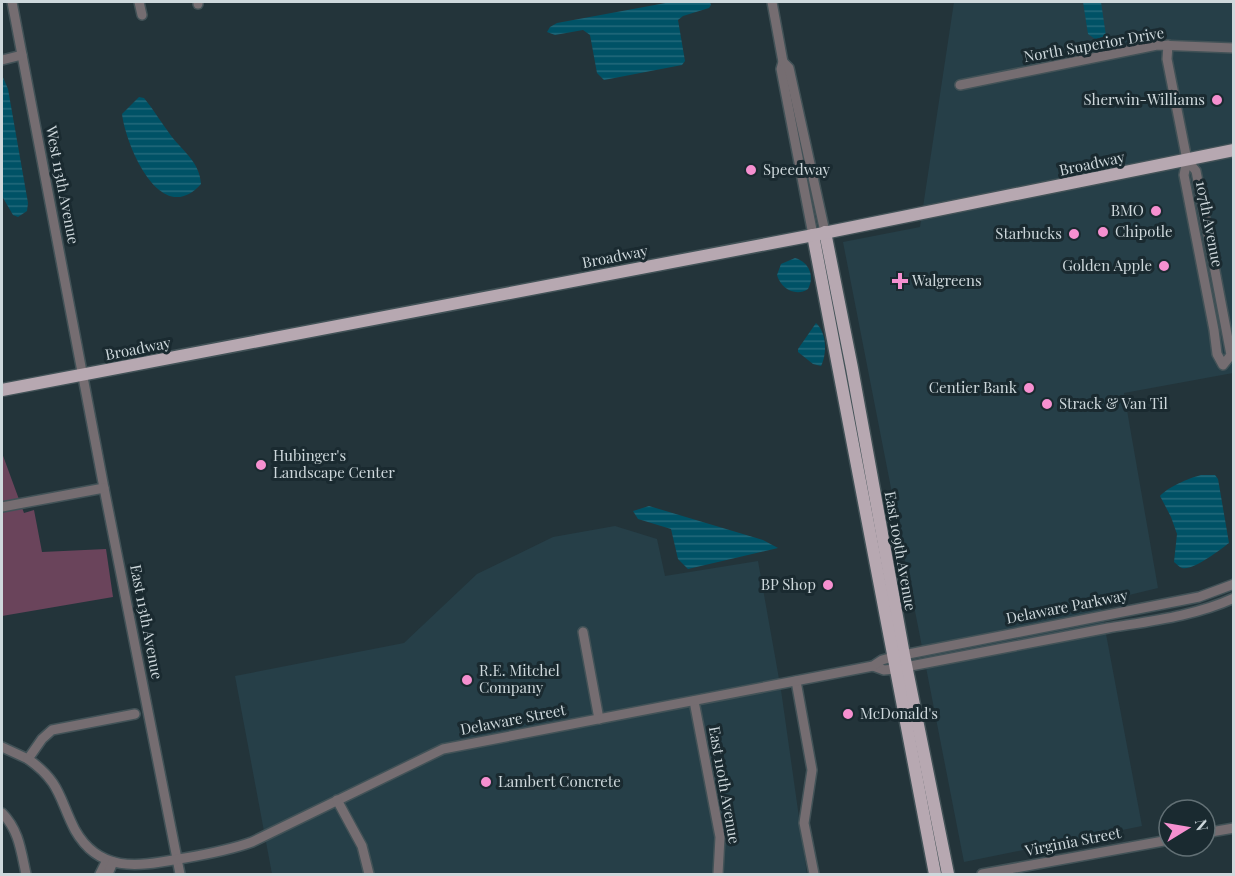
<svg xmlns="http://www.w3.org/2000/svg" width="1235" height="876" font-family="'Playfair Display',serif">
<style>
.built{fill:#263f48}
.green{fill:#6a445b}
.water{fill:url(#water-rules)}
.lines{fill:none;stroke-linecap:round;stroke-linejoin:round}
.minor-casing{stroke:#425257;stroke-width:12}
.major-casing{stroke:#425257;stroke-width:15}
.minor{stroke:#756d71;stroke-width:9}
.major{stroke:#b7a8b1;stroke-width:12}
.poi-dot{fill:#f690d0;stroke:#1a2a30;stroke-width:2}
.labels{text-anchor:middle;stroke-width:6;stroke-linejoin:round;paint-order:stroke}
.street-label{font-size:15px;fill:#ced8dc;stroke:#1a2a30}
.poi-label{font-size:15px;fill:#ced8dc;stroke:#1a2a30;text-anchor:start}
</style>
<defs>
<pattern id="water-rules" width="6" height="5" patternUnits="userSpaceOnUse" patternTransform="scale(1.5)"><rect width="6" height="5" fill="#005266"/><path d="M0 2.5h6" fill="none" stroke="#246a7b"/></pattern>
</defs>
<rect width="100%" height="100%" fill="#23343a"/>
<g class="built">
<polygon points="954,2 1233,2 1233,373 1124,393 1158,588 1100,602 1142,826 964,862 843,242 920,227"/>
<polygon points="615,526 657,539 665,576 758,561 781,690 807,874 272,874 235,676 404,643 477,574 553,537"/>
</g>
<polygon class="green" points="2,453 24,513 34,510 42,552 106,549 113,597 2,616"/>
<g class="water">
<polygon points="671,2 710,2 711,5 709,8 683,16 678,20 685,61 682,65 604,80 597,73 590,35 583,30 555,35 547,32 550,27 557,23"/>
<polygon points="1083,2 1101,2 1106,36 1095,39 1088,34"/>
<polygon points="2,75 8,89 28,203 27,211 18,217 13,215 2,196"/>
<path d="M139 97 144 98C154 110 162 124 172 137 184 152 200 163 201 184 161 229 126 146 122 114Z"/>
<path d="M795 258C809 262 815 276 808 289 796 297 781 289 777 275L781 264Z"/>
<path d="M816 323C827 333 827 354 821 366L813 364 798 352V349Z"/>
<path d="M1201 475H1215L1218 479 1229 543C1220 550 1193 571 1182 568 1179 567 1177 564 1174 562L1177 534 1171 517 1160 496C1168 487 1189 478 1201 475Z"/>
<polygon points="649,506 763,540 778,548 688,569 678,559 671,529 638,519 633,511"/>
</g>
<g class="lines">
<defs>
<g id="minor">
<polyline points="12,2 104,488 180,874"/>
<polyline points="139,2 142,15"/>
<polyline points="198,2 198,4"/>
<polyline points="772,2 783,62 781,69 813,235"/>
<polyline points="1168,45 1167,59 1187,160 1184,175 1214,330 1217,354 1223,365 1231,355 1196,171 1187,160"/>
<polyline points="2,60 22,55"/>
<polyline points="783,62 789,68 825,232"/>
<polyline points="960,85 1157,45 1234,48"/>
<polyline points="2,507 104,488"/>
<polyline points="583,632 599,719"/>
<path d="M873 666 884 670 895 669C966 655 1037 642 1108 628 1150 621 1195 616 1234 598"/>
<polyline points="796,681 812,770 804,823 814,874"/>
<polyline points="694,701 720,837 718,874"/>
<polyline points="2,747 28,759 42,739 52,730 135,714"/>
<path d="M28 759C61 782 59 799 75 830 101 876 143 865 185 858 208 854 230 850 252 842L443 749 873 666 882 660 893 657 1199 597 1234 584"/>
<polyline points="337,800 362,846 369,874"/>
<path d="M2 813C19 830 21 851 26 874"/>
<polyline points="1205,833 1234,828"/>
<polyline points="100,874 107,860"/>
<polyline points="108,874 113,862"/>
<polyline points="982,874 1169,840"/>
</g>
<g id="major">
<polyline points="825,232 852,368 904,655 948,874"/>
<polyline points="813,235 935,874"/>
<polyline points="2,390 819,234 1234,150"/>
</g>
</defs>
<use href="#minor" class="minor-casing"/>
<use href="#major" class="major-casing"/>
<use href="#minor" class="minor"/>
<use href="#major" class="major"/>
</g>
<g class="poi-dot">
<circle cx="1217" cy="100" r="6"/>
<circle cx="751" cy="170" r="6"/>
<circle cx="1156" cy="211" r="6"/>
<circle cx="1103" cy="232" r="6"/>
<circle cx="1074" cy="234" r="6"/>
<circle cx="1164" cy="266" r="6"/>
<path d="M897 272h6v6h6v6h-6v6h-6v-6h-6v-6h6z"/>
<circle cx="1029" cy="388" r="6"/>
<circle cx="1047" cy="404" r="6"/>
<circle cx="261" cy="465" r="6"/>
<circle cx="828" cy="585" r="6"/>
<circle cx="467" cy="680" r="6"/>
<circle cx="848" cy="714" r="6"/>
<circle cx="486" cy="782" r="6"/>
</g>
<g class="labels">
<g class="street-label">
<text transform="translate(1094 45) rotate(-10)" y="5">North Superior Drive</text>
<text transform="translate(1092 164) rotate(-12)" y="5">Broadway</text>
<text transform="translate(62 185) rotate(79)" y="5">West 113th Avenue</text>
<text transform="translate(1209 224) rotate(79)" y="5">107th Avenue</text>
<text transform="translate(615 257) rotate(-11)" y="5">Broadway</text>
<text transform="translate(138 349) rotate(-11)" y="5">Broadway</text>
<text transform="translate(900 551) rotate(80)" y="5">East 109th Avenue</text>
<text transform="translate(1067 607) rotate(-11)" y="5">Delaware Parkway</text>
<text transform="translate(146 622) rotate(79)" y="5">East 113th Avenue</text>
<text transform="translate(513 720) rotate(-11)" y="5">Delaware Street</text>
<text transform="translate(724 785) rotate(80)" y="5">East 110th Avenue</text>
<text transform="translate(1073 842) rotate(-11)" y="5">Virginia Street</text>
</g>
<g class="poi-label">
<text x="1205" y="105" text-anchor="end">Sherwin-Williams</text>
<text x="763" y="175">Speedway</text>
<text x="1144" y="216" text-anchor="end">BMO</text>
<text x="1115" y="237">Chipotle</text>
<text x="1062" y="239" text-anchor="end">Starbucks</text>
<text x="1152" y="271" text-anchor="end">Golden Apple</text>
<text x="912" y="286">Walgreens</text>
<text x="1017" y="393" text-anchor="end">Centier Bank</text>
<text x="1059" y="409">Strack &amp; Van Til</text>
<text x="273" y="461">Hubinger's<tspan x="273" dy="17">Landscape Center</tspan></text>
<text x="816" y="590" text-anchor="end">BP Shop</text>
<text x="479" y="676">R.E. Mitchel<tspan x="479" dy="17">Company</tspan></text>
<text x="860" y="719">McDonald's</text>
<text x="498" y="787">Lambert Concrete</text>
</g>
</g>
<rect width="1235" height="876" fill="none" stroke="#ced8dc" stroke-width="6"/>
<g transform="translate(1187 828) rotate(79)"><circle r="28" fill="#1a2a30" stroke="#627075" stroke-width="1.5"/>
<path d="M0-4.5L10 22L0 15L-10 22Z" fill="#f690d0"/>
<text y="-9" font-size="16" font-weight="bold" text-anchor="middle" fill="#ced8dc">N</text>
</g>
</svg>
